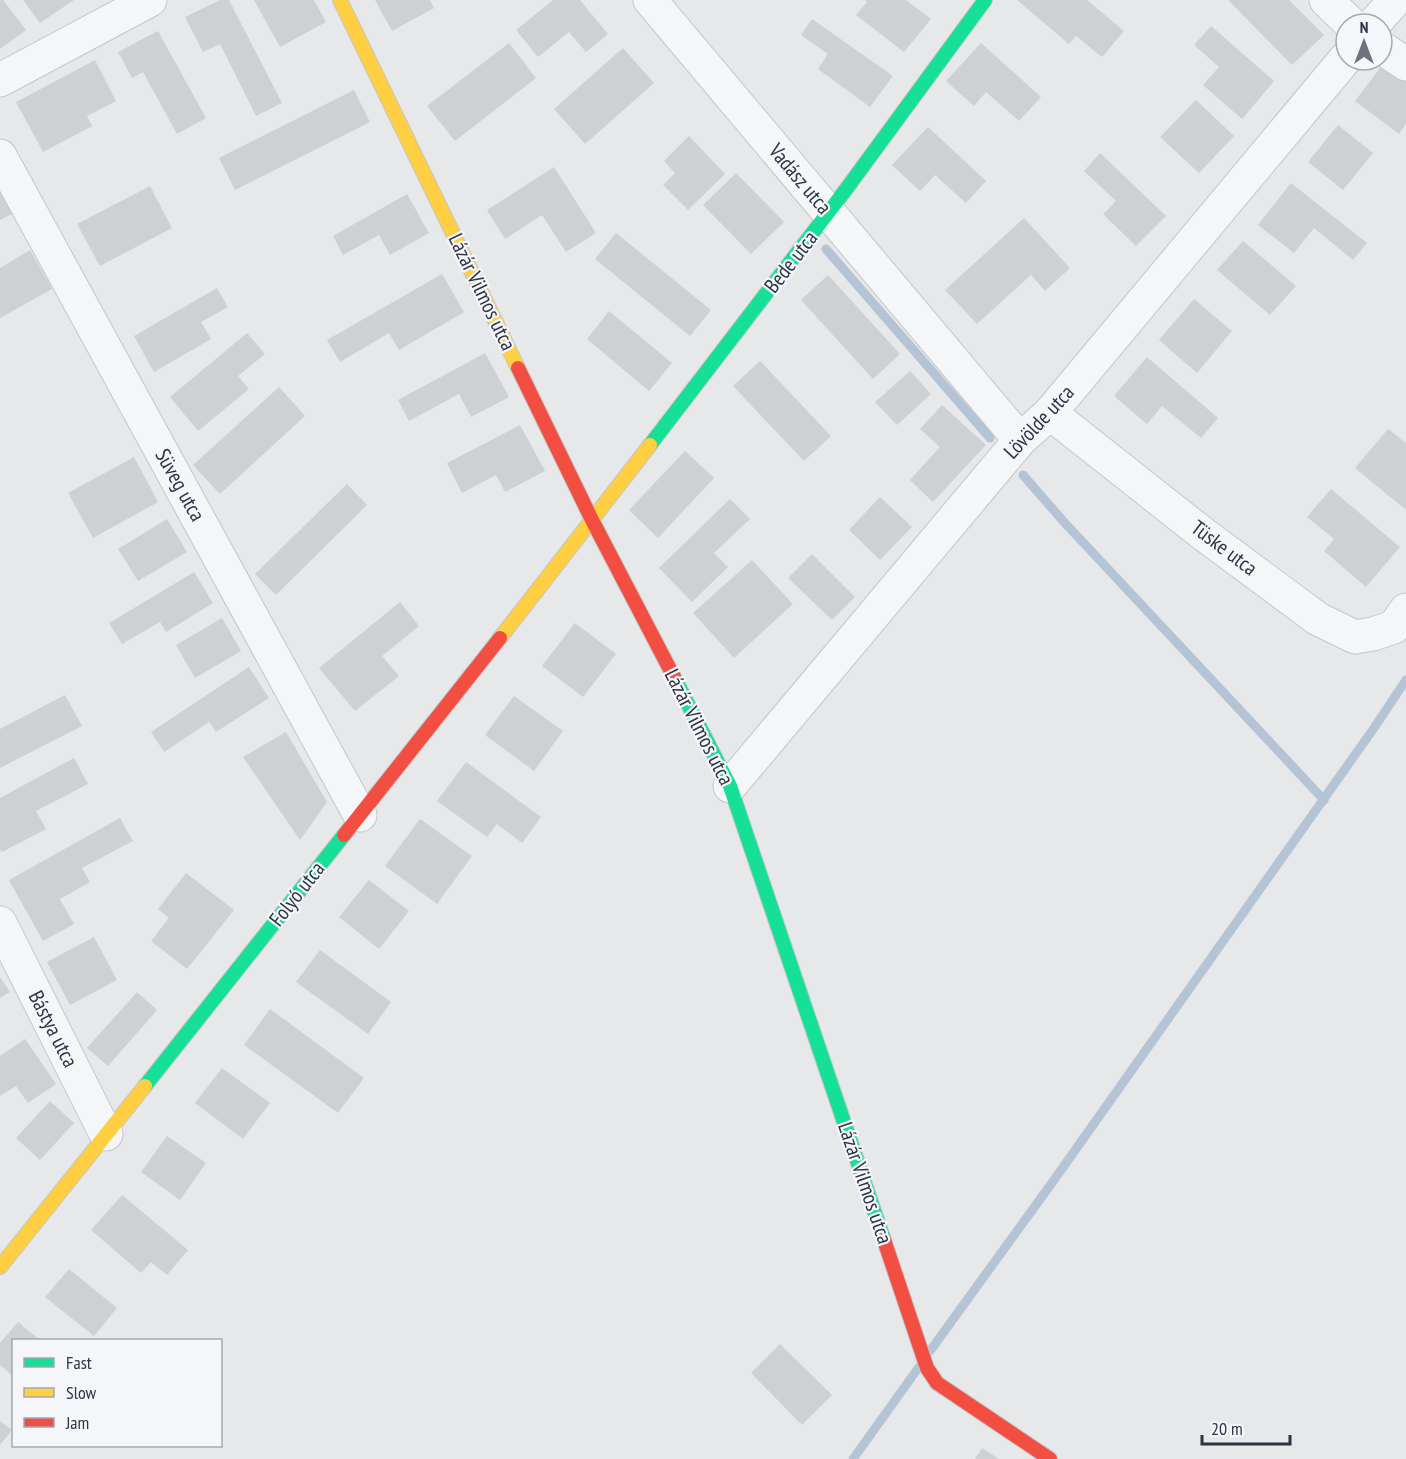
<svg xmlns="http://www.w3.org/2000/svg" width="1406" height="1459" font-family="'PT Sans Narrow',sans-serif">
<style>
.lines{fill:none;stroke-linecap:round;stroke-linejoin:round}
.stream{stroke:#b4c4d5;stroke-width:9}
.building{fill:#ced0d3}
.street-casing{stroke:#c4c6c8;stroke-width:35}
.fast-casing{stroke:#c4c6c8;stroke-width:16}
.slow-casing{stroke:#c4c6c8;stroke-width:16}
.jam-casing{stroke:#c4c6c8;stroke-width:16}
.street{stroke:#f5f6f7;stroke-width:33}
.fast{stroke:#16e098;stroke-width:14}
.slow{stroke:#ffcf43;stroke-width:14}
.jam{stroke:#f24e42;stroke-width:14}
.labels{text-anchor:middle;stroke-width:4.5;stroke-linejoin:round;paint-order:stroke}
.street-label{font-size:21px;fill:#2b3445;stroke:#f4f6f9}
</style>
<rect width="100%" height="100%" fill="#e6e8ea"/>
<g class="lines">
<g class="stream">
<polyline points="826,249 990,438"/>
<polyline points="1023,475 1064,522 1324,800"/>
<polyline points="930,1351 1054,1180 1374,728 1406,680"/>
<polyline points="853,1459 919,1367"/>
</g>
</g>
<g class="building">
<polygon points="0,0 3,0 26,30 0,49"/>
<polygon points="23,0 74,0 40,23"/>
<polygon points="220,0 229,0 282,103 256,116 220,44 203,52 185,17"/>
<polygon points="254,0 314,0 326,22 280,47"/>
<polygon points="375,0 430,0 434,8 392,31"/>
<polygon points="553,0 580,0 608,34 586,52 569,32 538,57 516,30"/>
<polygon points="865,0 906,0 931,19 904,52 856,15 867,2"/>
<polygon points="1017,0 1087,0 1124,31 1102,57 1076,36 1069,44"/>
<polygon points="1228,0 1289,0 1324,35 1292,65"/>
<polygon points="812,19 893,76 870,107 818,69 828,54 801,35"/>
<polygon points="1211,26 1274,81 1242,119 1203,85 1219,67 1194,45"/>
<polygon points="158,31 206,118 177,134 143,72 132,78 118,52"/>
<polygon points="509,43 536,78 455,141 427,106"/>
<polygon points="981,43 1041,97 1019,121 986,92 974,106 946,81"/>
<polygon points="623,48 654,83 585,144 554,109"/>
<polygon points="95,60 116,101 87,116 92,126 43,152 16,102"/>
<polygon points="1384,63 1406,79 1406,124 1399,134 1355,101"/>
<polygon points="354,90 370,122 235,190 219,158"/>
<polygon points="1196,100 1234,136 1199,173 1160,137"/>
<polygon points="1338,125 1373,153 1343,190 1308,162"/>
<polygon points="928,127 986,181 966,203 935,175 920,191 892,165"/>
<polygon points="689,136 725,174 688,210 663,185 675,173 664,161"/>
<polygon points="1100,153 1166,216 1136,246 1103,214 1116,201 1084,171"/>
<polygon points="554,167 596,233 566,252 542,215 505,239 487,210"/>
<polygon points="736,173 784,222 751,254 703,205"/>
<polygon points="1291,183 1367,243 1353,260 1314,228 1294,253 1258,225"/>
<polygon points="150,186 172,228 100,266 77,224"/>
<polygon points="0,187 14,213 0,220"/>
<polygon points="407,194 429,233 390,255 379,235 343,255 333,236"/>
<polygon points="1024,218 1070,268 1045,291 1031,275 977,324 945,290"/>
<polygon points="616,233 711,310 690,336 595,259"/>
<polygon points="1243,241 1296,286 1270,315 1217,270"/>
<polygon points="30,250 52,289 0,318 0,268"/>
<polygon points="442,274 464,312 399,350 389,333 340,362 327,340"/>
<polygon points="828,275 900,354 873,379 801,300"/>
<polygon points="217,288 228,307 201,322 211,339 154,372 134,336"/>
<polygon points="1194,299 1232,331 1197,373 1159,340"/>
<polygon points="609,311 672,363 649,391 587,339"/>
<polygon points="247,333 265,354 238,376 249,389 198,431 170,397"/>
<polygon points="485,353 509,397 471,417 459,394 409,421 398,400"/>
<polygon points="1147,357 1218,418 1201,438 1162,406 1147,424 1114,396"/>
<polygon points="760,361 831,436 804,461 733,386"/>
<polygon points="910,371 931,394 897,425 875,402"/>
<polygon points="279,387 305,416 220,494 193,465"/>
<polygon points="942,405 986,445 933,502 910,480 940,447 920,429"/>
<polygon points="520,425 545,471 505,492 496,475 462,493 447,463"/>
<polygon points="1388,429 1406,443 1406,510 1355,468"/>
<polygon points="685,451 714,478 658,538 629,510"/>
<polygon points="134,457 158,502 93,538 68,493"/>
<polygon points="347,484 367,505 276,595 255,574"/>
<polygon points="1331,489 1400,547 1366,587 1324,551 1334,539 1307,517"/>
<polygon points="880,497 912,527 880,560 849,530"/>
<polygon points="730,499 750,519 714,553 728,567 692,602 659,568"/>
<polygon points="167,519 187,552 138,581 118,549"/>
<polygon points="812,554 855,597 832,620 788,578"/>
<polygon points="752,560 793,604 734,658 693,613"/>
<polygon points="194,572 213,603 166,632 160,622 122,644 109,623"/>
<polygon points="400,602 419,626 382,656 399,676 355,711 319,668"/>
<polygon points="222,618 241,651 195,678 176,645"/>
<polygon points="575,623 616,654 583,697 542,666"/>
<polygon points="249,667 269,698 216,732 209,722 164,752 151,732"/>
<polygon points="65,695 82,726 0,768 0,729"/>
<polygon points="514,696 563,731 534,771 485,735"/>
<polygon points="286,732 327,802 300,840 243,757"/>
<polygon points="74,758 88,784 36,811 46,829 2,852 0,849 0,798"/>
<polygon points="466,762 541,817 522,843 497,824 487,837 437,801"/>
<polygon points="120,818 133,841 82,868 90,882 60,899 74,924 43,941 9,880"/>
<polygon points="420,819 472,856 437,904 385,866"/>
<polygon points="186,873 234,910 187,969 151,941 169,918 158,909"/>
<polygon points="369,880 409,911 379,949 339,917"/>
<polygon points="94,937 117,980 70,1005 47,962"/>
<polygon points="320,950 391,1002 368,1034 296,982"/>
<polygon points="0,977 10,992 0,998"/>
<polygon points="137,992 157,1010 108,1066 87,1048"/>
<polygon points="270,1009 364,1078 338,1113 244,1045"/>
<polygon points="25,1039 56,1084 28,1103 16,1086 0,1096 0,1056"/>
<polygon points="222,1068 270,1103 243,1139 195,1103"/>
<polygon points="50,1101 74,1123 40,1160 16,1138"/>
<polygon points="167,1136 206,1163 180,1200 141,1172"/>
<polygon points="122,1195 188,1250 167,1275 151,1262 141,1273 91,1230"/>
<polygon points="69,1269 117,1308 94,1336 45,1297"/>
<polygon points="18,1322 40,1340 14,1340 14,1377 0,1365 0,1343"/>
<polygon points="780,1344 832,1395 802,1425 751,1373"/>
<polygon points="0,1421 12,1430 0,1445"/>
<polygon points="982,1448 999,1459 975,1459"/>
</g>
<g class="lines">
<defs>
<g id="street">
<polyline points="650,0 1020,440"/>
<polyline points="1326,0 1351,24"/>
<polyline points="1374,24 1395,0"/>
<polyline points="1382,48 1406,64"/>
<polyline points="0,80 150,0"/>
<polyline points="0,156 360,815"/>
<polyline points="1050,413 1202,533 1318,619 1355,637 1373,634 1394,627 1406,610"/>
<polyline points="730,786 1020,440 1050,413 1346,58"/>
<polyline points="0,923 106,1134"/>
</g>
<g id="fast">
<polyline points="650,445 847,188 985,0"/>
<polyline points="675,679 730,786 884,1240"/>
<polyline points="145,1086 344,835"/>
</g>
<g id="slow">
<polyline points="340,0 518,368"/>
<polyline points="500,638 650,445"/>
<polyline points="0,1267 145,1086"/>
</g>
<g id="jam">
<polyline points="518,368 592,520 675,679"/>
<polyline points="344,835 500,638"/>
<polyline points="884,1240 927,1368 937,1383 1050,1459"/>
</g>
</defs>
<use href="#street" class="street-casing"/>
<use href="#fast" class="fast-casing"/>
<use href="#slow" class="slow-casing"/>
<use href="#jam" class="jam-casing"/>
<use href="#street" class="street"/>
<use href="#fast" class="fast"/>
<use href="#slow" class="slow"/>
<use href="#jam" class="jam"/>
</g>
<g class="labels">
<g class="street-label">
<text transform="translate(800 179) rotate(50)" y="7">Vadász utca</text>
<text transform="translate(791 262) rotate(-52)" y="7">Bede utca</text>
<text transform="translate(482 292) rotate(64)" y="7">Lázár Vilmos utca</text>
<text transform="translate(1039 422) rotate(-47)" y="7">Lövölde utca</text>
<text transform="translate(180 485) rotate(61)" y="7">Süveg utca</text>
<text transform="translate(1224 548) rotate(37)" y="7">Tüske utca</text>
<text transform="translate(699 727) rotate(63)" y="7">Lázár Vilmos utca</text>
<text transform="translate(297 894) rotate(-52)" y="7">Folyó utca</text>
<text transform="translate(53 1029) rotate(63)" y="7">Bástya utca</text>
<text transform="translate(865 1183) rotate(71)" y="7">Lázár Vilmos utca</text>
</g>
</g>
<rect x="12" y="1339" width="210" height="108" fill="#f4f6f9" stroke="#a4a8b1" stroke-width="1.5"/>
<rect x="24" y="1358" width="30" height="9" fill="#16e098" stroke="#a4a8b1" stroke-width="1.5"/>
<text x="66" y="1369" font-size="18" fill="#2b3445">Fast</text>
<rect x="24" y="1388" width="30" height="9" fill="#ffcf43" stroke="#a4a8b1" stroke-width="1.5"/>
<text x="66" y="1399" font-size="18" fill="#2b3445">Slow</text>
<rect x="24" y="1418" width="30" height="9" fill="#f24e42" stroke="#a4a8b1" stroke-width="1.5"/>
<text x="66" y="1429" font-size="18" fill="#2b3445">Jam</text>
<g transform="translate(1364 42)"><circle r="28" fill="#f4f6f9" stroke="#a4a8b1" stroke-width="1.5"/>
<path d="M0-4.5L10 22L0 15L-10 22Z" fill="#6c737f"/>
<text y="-9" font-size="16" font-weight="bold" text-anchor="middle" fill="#2b3445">N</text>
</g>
<path d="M1202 1435v9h88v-9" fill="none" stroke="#2b3445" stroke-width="3"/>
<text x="1211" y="1435" font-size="18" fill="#2b3445" stroke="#f4f6f9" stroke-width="4.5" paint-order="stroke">20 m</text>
</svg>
